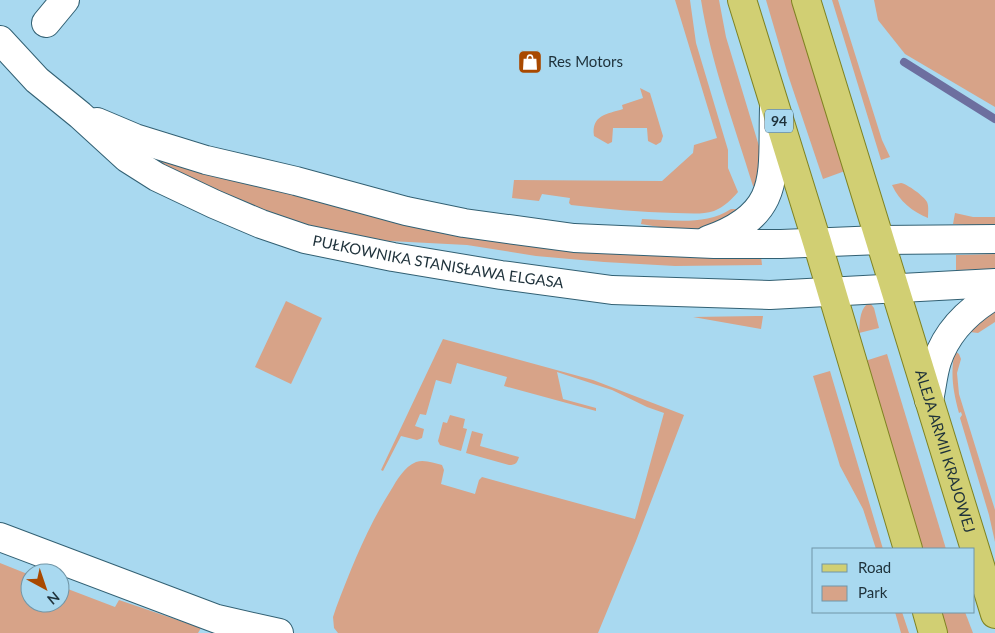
<svg xmlns="http://www.w3.org/2000/svg" width="995" height="633" font-family="Lato,sans-serif">
<style>
.green{fill:#d7a388}
.lines{fill:none;stroke-linecap:round;stroke-linejoin:round}
.stream{stroke:#6d6f9f;stroke-width:8}
.minor-casing{stroke:#326073;stroke-width:30}
.major-casing{stroke:#7f8322;stroke-width:30}
.minor{stroke:#fff;stroke-width:28}
.major{stroke:#d1cf73;stroke-width:28}
.labels{text-anchor:middle;stroke-width:5;stroke-linejoin:round;paint-order:stroke}
.shield{fill:#a9d9f0;stroke:#486371;stroke-width:1}
.shield-label{font-size:14px;font-weight:bold;fill:#1e313a}
.poi-label{font-size:15px;fill:#1e313a;stroke:#a9d9f0;text-anchor:start}
.street-label{font-size:15px;fill:#1e313a;stroke:#a9d9f0}
</style>
<rect width="100%" height="100%" fill="#a9d9f0"/>
<g class="green">
<path d="M675 0H690L696 43 728 150V168L738 192C731 200 724 207 714 211 701 215 688 213 675 213 640 212 606 209 571 205L569 203 570 198 542 194 539 201 512 198 514 180 662 181 693 153 694 145 717 138Z"/>
<path d="M701 0H719L726 37 762 156 758 190 753 186C734 124 711 63 701 0Z"/>
<polygon points="766,0 793,0 845,171 823,179 788,75"/>
<polygon points="832,0 838,0 882,140 890,157 881,160"/>
<polygon points="874,0 995,0 995,107 905,54 878,20"/>
<path d="M640 88 650 93 663 136 661 142 656 145 648 141 647 128H613L612 142 608 144 594 136C591 115 607 114 623 109L622 105 643 98Z"/>
<polygon points="131,145 479,239 568,250 633,255 761,256 762,265 675,266 604,262 536,256 467,245 370,240 334,236 212,194"/>
<path d="M901 183C907 184 924 196 927 202 929 206 928 213 928 218 913 212 899 201 892 185Z"/>
<path d="M731 209H739L712 230H677L641 224 642 219C672 220 705 226 731 209Z"/>
<polygon points="955,213 973,217 995,217 995,227 953,224"/>
<polygon points="995,254 995,269 956,270 956,255"/>
<polygon points="286,301 322,318 291,384 255,367"/>
<path d="M867 304H871L874 308 879 328 859 333C860 324 859 311 867 304Z"/>
<polygon points="995,310 995,322 978,333 970,332 974,323"/>
<polygon points="763,316 761,329 693,317 756,316"/>
<path d="M443 339 593 380 684 415 636 541 598 633H338L334 628 333 617 336 608C352 566 367 528 391 490 397 480 404 467 416 462 424 459 434 463 442 465L444 470 441 484 475 494 479 480 482 477 635 519 664 413 647 407 612 390 557 372 563 399 596 408V411L504 386 507 377 457 363 451 384 436 380 426 415 420 414 415 426 424 429 422 438 417 440 401 436 383 471 381 470Z"/>
<path d="M955 351 959 354 961 359 957 373 959 394 995 510V542L989 515 960 418 962 415 961 412 959 413C953 391 950 373 955 351Z"/>
<polygon points="887,354 946,549 921,549 865,361"/>
<polygon points="830,371 883,549 876,549 863,509 840,466 813,376"/>
<polygon points="450,415 465,419 463,428 467,429 461,451 440,445 438,441 443,422 447,423"/>
<path d="M472 431 483 434 480 446 519 457C517 463 516 465 509 465L466 453Z"/>
<polygon points="0,563 30,575 30,603 60,603 60,586 115,607 119,600 201,628 198,633 0,633"/>
<polygon points="895,612 902,612 909,633 901,633"/>
<polygon points="940,612 965,612 973,633 946,633"/>
</g>
<g class="lines">
<polyline class="stream" points="904,62 995,119"/>
<defs>
<g id="minor">
<polyline points="46,23 65,0"/>
<path id="s1" d="M0 40 37 80 80 115 127 158 157 177 214 204 261 224 305 239 393 257 501 275 612 290 770 295 995 283"/>
<polyline points="97,122 135,138 206,160 296,181 406,211 464,223 574,238 714,244 781,244 880,240 995,239"/>
<path d="M708 240C783 214 772 175 774 108"/>
<path d="M929 400C932 387 933 373 937 361 947 331 969 310 995 295"/>
<polyline points="0,537 217,619 279,633"/>
</g>
<g id="major">
<polyline points="742,0 817,242 908,549"/>
<path id="s2" d="M806 0 995 614"/>
<polyline points="927,612 933,633"/>
</g>
</defs>
<use href="#minor" class="minor-casing"/>
<use href="#major" class="major-casing"/>
<use href="#minor" class="minor"/>
<use href="#major" class="major"/>
</g>
<defs>
<symbol id="shop-square" viewBox="-11 -11 22 22"><rect x="-9" y="-9" width="18" height="18" rx="4" fill="#a94900" stroke="#a9d9f0"/><path d="M-5-2.5h2.3a2.7 3.5 0 0 1 5.4 0H5L5.5 6h-11ZM-1.5-2.5h3a1.5 2.3 0 0 0-3 0Z" fill="#fff"/></symbol>
</defs>
<g fill-rule="evenodd">
<use href="#shop-square" x="516" y="48" width="28" height="28"/>
</g>
<g class="labels">
<rect class="shield" x="765" y="109.5" width="28" height="23" rx="4"/>
<g class="shield-label">
<text x="779" y="126">94</text>
</g>
<g class="poi-label">
<text x="548" y="67">Res Motors</text>
</g>
<g class="street-label">
<text dy="5" stroke="none"><textPath href="#s1" startOffset="505">PUŁKOWNIKA STANISŁAWA ELGASA</textPath></text>
<text dy="5" stroke="none"><textPath href="#s2" startOffset="472">ALEJA ARMII KRAJOWEJ</textPath></text>
</g>
</g>
<rect x="812" y="548" width="162" height="65" fill="#a9d9f0" stroke="#7196a7"/>
<rect x="822" y="564" width="25" height="8" fill="#d1cf73" stroke="#7196a7"/>
<text x="858" y="573" font-size="15" fill="#1e313a">Road</text>
<rect x="822" y="586" width="25" height="15" fill="#d7a388" stroke="#7196a7"/>
<text x="858" y="598" font-size="15" fill="#1e313a">Park</text>
<g transform="translate(45 588) rotate(140)"><circle r="24" fill="#a9d9f0" stroke="#7196a7"/>
<path d="M0-4L9 19L0 12L-9 19Z" fill="#a94900"/>
<text y="-8" font-size="14" font-weight="bold" text-anchor="middle" fill="#1e313a">N</text>
</g>
</svg>
